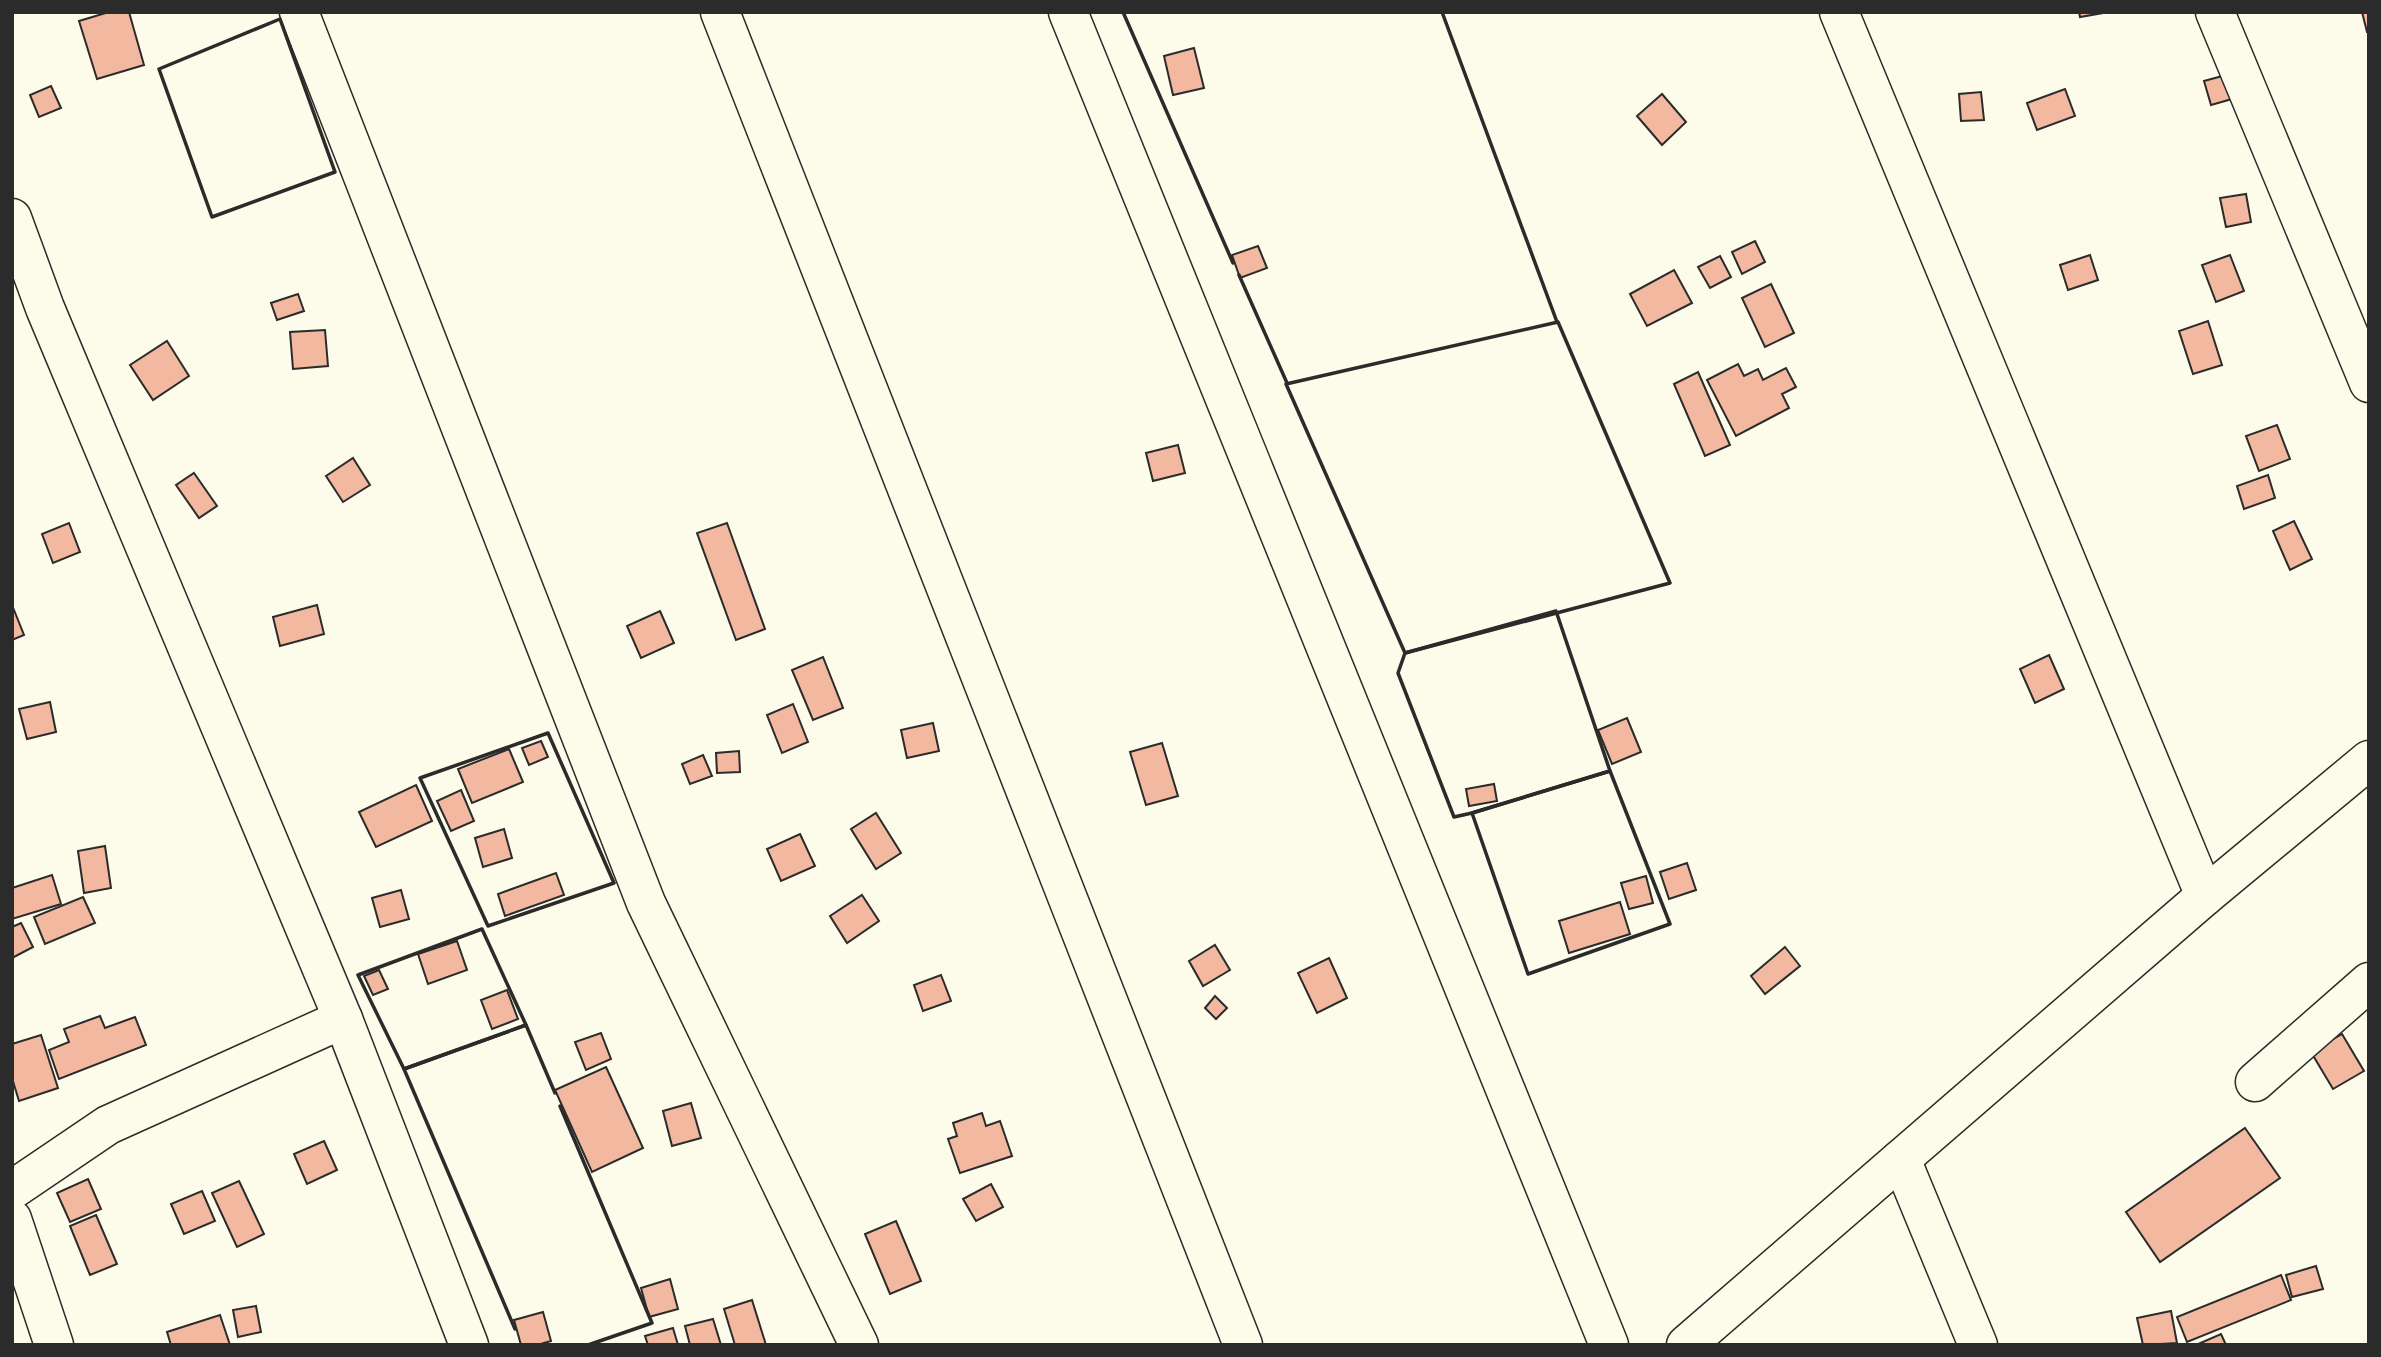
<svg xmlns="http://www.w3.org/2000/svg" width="2381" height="1357" font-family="Overpass,sans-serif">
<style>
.building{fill:#f2b8a0;stroke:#2b2b2b;stroke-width:2}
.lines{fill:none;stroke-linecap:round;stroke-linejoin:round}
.minor-casing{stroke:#2b2b2b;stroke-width:41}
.major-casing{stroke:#2b2b2b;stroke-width:41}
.minor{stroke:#fdfbea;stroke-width:38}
.major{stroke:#fdfbea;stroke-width:38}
.wall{stroke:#2b2b2b;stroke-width:3.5}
</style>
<rect width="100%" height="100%" fill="#fdfbea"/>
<g class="building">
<polygon points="109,12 129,12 144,65 97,79 79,21"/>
<polygon points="2079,12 2109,12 2080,17"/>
<polygon points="2362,12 2369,12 2369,32 2367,32"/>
<polygon points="1194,48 1204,88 1173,95 1164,56"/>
<polygon points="2226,75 2232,99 2211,105 2204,81"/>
<polygon points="51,86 61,108 39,117 30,95"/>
<polygon points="2065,89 2075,116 2037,130 2027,103"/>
<polygon points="1981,92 1984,120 1961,121 1959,94"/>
<polygon points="1662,94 1686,122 1662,145 1637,116"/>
<polygon points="2246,194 2251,222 2226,227 2220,198"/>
<polygon points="1755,241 1765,262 1742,274 1732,252"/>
<polygon points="1258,246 1267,268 1240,278 1232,255"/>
<polygon points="2090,255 2098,280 2068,290 2060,265"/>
<polygon points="2230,255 2244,291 2216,302 2202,265"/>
<polygon points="1720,256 1731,277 1710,288 1698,267"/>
<polygon points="1674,270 1692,303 1647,326 1630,294"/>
<polygon points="1771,284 1794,333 1765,347 1742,298"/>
<polygon points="298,294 304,311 277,320 271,303"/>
<polygon points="2208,321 2222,365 2193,374 2179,331"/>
<polygon points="325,330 328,366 293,369 290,332"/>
<polygon points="167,341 189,376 153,400 130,365"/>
<polygon points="1738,364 1744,376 1758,369 1763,380 1786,368 1796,387 1782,394 1789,408 1736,436 1707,380"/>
<polygon points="1698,372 1730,445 1705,456 1674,384"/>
<polygon points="2277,425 2290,459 2259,471 2246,436"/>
<polygon points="1178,445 1185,473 1153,481 1146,453"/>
<polygon points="353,458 370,485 343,502 326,476"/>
<polygon points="194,473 217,506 199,518 176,485"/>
<polygon points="2268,475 2275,498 2244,509 2237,486"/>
<polygon points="2294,521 2312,559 2290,570 2273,531"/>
<polygon points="69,523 80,552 53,563 42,534"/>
<polygon points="727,523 765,629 736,640 697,533"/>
<polygon points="12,605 24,635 12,640"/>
<polygon points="317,605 324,634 280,646 273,617"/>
<polygon points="660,611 674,643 641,658 627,626"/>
<polygon points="2049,655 2064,689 2035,703 2020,669"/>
<polygon points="823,657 843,708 813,720 792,670"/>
<polygon points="50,702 56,732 27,739 19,709"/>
<polygon points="793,704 808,742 782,753 767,715"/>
<polygon points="1627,718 1641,752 1612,764 1598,730"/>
<polygon points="933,723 939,751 907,758 901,730"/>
<polygon points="541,741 548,757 529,765 522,748"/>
<polygon points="1162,743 1178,796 1146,805 1130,752"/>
<polygon points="509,749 523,782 472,803 458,769"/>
<polygon points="739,751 740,772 717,773 716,753"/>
<polygon points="703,755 712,776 690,784 682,764"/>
<polygon points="1494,784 1497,801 1469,806 1466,789"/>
<polygon points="416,785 432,821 376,847 359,812"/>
<polygon points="461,790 474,821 451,831 437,801"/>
<polygon points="876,813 901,853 876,869 851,829"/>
<polygon points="504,829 512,858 483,867 475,838"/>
<polygon points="800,834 815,866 781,881 767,849"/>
<polygon points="105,846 111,888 84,893 78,851"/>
<polygon points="1687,863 1696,890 1669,899 1660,872"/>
<polygon points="556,873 564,895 505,916 498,894"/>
<polygon points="52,875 61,904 12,919 12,888"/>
<polygon points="1646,876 1653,903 1629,909 1621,883"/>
<polygon points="401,890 409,919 380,927 372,898"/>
<polygon points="862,895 879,921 847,943 830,916"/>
<polygon points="83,897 95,923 45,944 34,917"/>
<polygon points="1620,902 1630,934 1569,953 1559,921"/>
<polygon points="21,923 33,947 12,958 12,927"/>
<polygon points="457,941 467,970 428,984 418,954"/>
<polygon points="1215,945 1230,970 1203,986 1189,961"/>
<polygon points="1785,947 1800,966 1765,994 1751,976"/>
<polygon points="1329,958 1347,998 1317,1013 1298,973"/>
<polygon points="379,970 388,989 373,995 364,976"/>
<polygon points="941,975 951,1001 923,1011 914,985"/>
<polygon points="507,990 518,1019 492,1029 481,1000"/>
<polygon points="1215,996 1227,1008 1216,1019 1205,1008"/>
<polygon points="100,1016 105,1028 135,1017 146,1045 59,1079 49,1050 69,1042 64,1029"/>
<polygon points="601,1033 611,1059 586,1070 575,1042"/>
<polygon points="2342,1034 2364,1071 2333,1089 2311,1052"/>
<polygon points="41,1035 58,1088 19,1101 12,1078 12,1044"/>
<polygon points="606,1067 643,1148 592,1172 555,1090"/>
<polygon points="691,1103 701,1138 672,1146 663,1111"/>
<polygon points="982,1113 986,1126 1000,1121 1012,1156 960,1173 948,1139 957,1136 953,1123"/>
<polygon points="2245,1128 2280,1178 2160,1262 2126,1212"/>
<polygon points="324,1141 337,1170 307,1184 294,1154"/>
<polygon points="88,1179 101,1209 70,1222 57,1193"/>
<polygon points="239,1181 264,1234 237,1247 212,1193"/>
<polygon points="991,1184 1003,1207 976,1221 963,1199"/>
<polygon points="202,1191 215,1221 184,1234 171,1204"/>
<polygon points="96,1215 117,1264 90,1275 70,1226"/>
<polygon points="896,1221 921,1281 890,1294 865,1234"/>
<polygon points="2316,1266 2323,1289 2292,1297 2286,1275"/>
<polygon points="2281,1275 2291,1300 2187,1342 2177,1317"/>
<polygon points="670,1279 678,1309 649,1317 641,1288"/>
<polygon points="752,1300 766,1345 735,1345 724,1309"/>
<polygon points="256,1306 261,1332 238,1337 233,1310"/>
<polygon points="2171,1311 2177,1343 2143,1345 2137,1318"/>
<polygon points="543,1312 551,1341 537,1345 521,1345 514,1320"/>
<polygon points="220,1315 230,1345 171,1345 167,1332"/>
<polygon points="713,1319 721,1345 690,1345 685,1326"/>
<polygon points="673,1328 678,1345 648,1345 645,1336"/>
<polygon points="2221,1334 2226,1345 2196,1345"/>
</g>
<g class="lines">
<defs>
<g id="minor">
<polyline points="299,12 646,903 859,1345"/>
<polyline points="720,12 1243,1345"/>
<polyline points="1068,12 1609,1345"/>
<polyline points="1839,12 2205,896"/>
<polyline points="2215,12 2369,383"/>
<polyline points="12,218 45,308 343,1019 469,1345"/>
<polyline points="2255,1082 2369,982"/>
<polyline points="1901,1159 1978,1345"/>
<polyline points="12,1190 108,1125 343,1019"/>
<polyline points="12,1219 54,1345"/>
</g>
<polyline id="major" points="1686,1345 2205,896 2369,760"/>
</defs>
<use href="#minor" class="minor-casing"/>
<use href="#major" class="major-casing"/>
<use href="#minor" class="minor"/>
<use href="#major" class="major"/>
<g class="wall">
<polyline points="1123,12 1233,263"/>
<polyline points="1442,12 1557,322"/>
<polygon points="280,19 335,172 212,217 159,69"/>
<polyline points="1239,275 1287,383"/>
<polygon points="1558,322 1670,583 1405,653 1286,384"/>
<polygon points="1556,611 1610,771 1472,813 1454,817 1398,673 1405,653"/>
<polygon points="548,733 614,883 488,926 420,778"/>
<polygon points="1610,771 1670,924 1528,974 1472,813"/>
<polygon points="482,929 526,1025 404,1069 358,975"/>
<polyline points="560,1106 652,1323 588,1345"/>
<polyline points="515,1329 404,1069 526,1025 555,1093"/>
</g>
</g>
<rect width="2381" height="1357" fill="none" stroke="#2b2b2b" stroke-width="28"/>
</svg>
